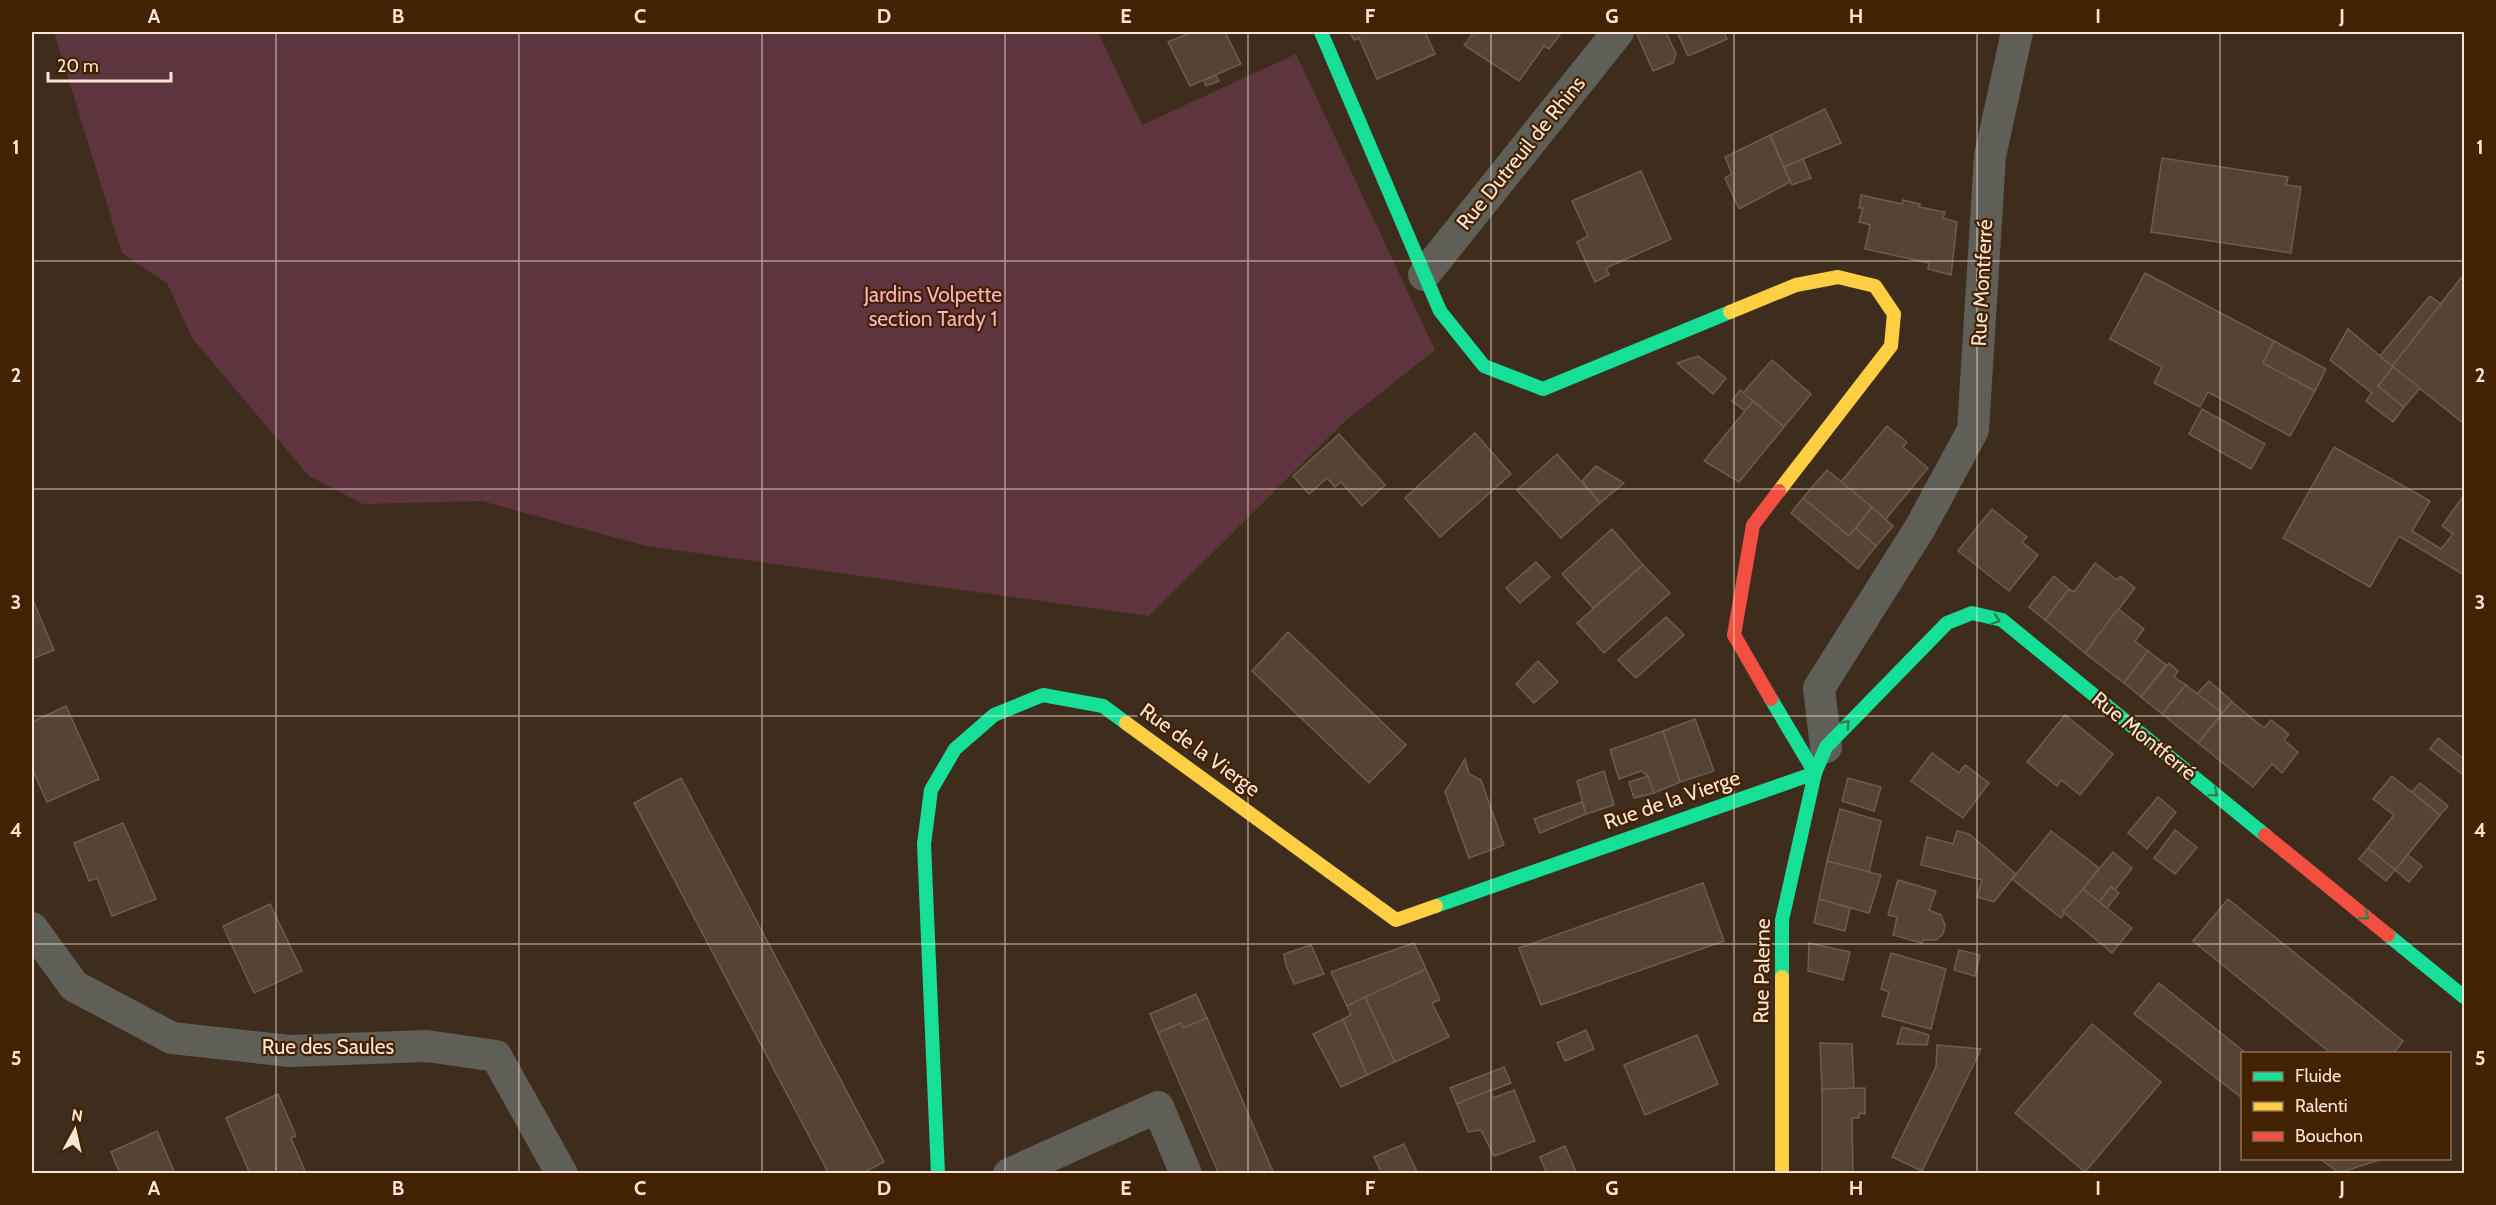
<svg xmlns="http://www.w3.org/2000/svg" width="2496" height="1205" font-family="Cabin,sans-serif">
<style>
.green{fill:#5e353f}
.building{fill:#554434;stroke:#6c5d4f;stroke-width:1.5}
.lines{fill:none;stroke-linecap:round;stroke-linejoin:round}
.street{stroke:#5f5e57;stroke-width:32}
.fast{stroke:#16e098;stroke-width:14}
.slow{stroke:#ffcf43;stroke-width:14}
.jam{stroke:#f24e42;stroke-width:14}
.oneway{stroke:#2c814d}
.grid{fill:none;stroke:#fae5d4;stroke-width:1.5;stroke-opacity:0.55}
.labels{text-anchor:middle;stroke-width:4.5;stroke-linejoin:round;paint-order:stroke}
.street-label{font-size:21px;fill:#fae5d4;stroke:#422202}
.park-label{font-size:21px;fill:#fcb0c6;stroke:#422202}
.neatline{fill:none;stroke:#fae5d4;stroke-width:2}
.grid-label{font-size:20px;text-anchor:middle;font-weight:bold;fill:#fae5d4}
</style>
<rect width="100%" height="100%" fill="#3e2d1c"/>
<polygon class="green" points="54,32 1098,32 1142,125 1296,54 1435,350 1344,422 1149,616 646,546 482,501 363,504 309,476 192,338 167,283 122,253"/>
<g class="building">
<polygon points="1192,32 1225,32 1241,64 1190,86 1168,42"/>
<polygon points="1350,32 1425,32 1435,54 1377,79 1359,38 1354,40"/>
<polygon points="1474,32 1562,32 1549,49 1544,46 1519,81 1464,45"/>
<polygon points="1636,32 1666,32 1676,54 1673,63 1653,71"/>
<polygon points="1677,32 1724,32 1727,39 1688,56"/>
<polygon points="1216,75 1219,81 1206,86 1204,80"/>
<polygon points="1825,109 1841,143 1784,167 1770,135"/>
<polygon points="1770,135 1790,182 1739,209 1725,178 1732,174 1725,157"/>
<polygon points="2162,158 2288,177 2286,185 2301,187 2291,253 2151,232"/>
<polygon points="1803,159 1811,178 1792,185 1784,167"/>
<polygon points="1641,171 1671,239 1606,268 1609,275 1595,282 1577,242 1588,236 1572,201"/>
<polygon points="1861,195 1902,204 1903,200 1920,204 1919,207 1945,212 1943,218 1957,222 1951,275 1928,269 1929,263 1865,249 1870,225 1859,222 1863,208 1859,208"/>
<polygon points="2145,273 2274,341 2263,363 2315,391 2290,436 2208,392 2200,407 2154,383 2162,367 2110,339"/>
<polygon points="2464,274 2464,422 2463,423 2393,367 2378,386 2404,407 2393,422 2366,401 2372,393 2330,360 2348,329 2392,366"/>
<polygon points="2430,296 2441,304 2392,366 2380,356"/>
<polygon points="2274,341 2326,369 2315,391 2263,363"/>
<polygon points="1698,356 1726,378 1713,394 1677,363"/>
<polygon points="1772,360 1811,394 1784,427 1743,393"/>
<polygon points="2393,367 2420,388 2404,407 2378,386"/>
<polygon points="1740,390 1753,401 1745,411 1732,401"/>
<polygon points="1753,401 1784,427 1739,482 1704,461"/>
<polygon points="2202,409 2265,444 2251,469 2189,434"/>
<polygon points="1887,426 1907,442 1903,447 1928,468 1885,520 1841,482"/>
<polygon points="1475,433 1511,474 1440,537 1405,498"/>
<polygon points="1339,434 1385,485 1362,506 1341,482 1335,487 1327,478 1309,494 1293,476"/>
<polygon points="2334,447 2430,501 2412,531 2441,549 2453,534 2442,526 2464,495 2464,575 2399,536 2370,587 2283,538"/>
<polygon points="1557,454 1600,503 1561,538 1517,490"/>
<polygon points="1596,466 1624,483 1600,503 1582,481"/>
<polygon points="1827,470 1872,507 1849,536 1803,498"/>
<polygon points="1803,498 1849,536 1856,528 1876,546 1858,569 1791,513"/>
<polygon points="1872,507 1893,526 1876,546 1856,528"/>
<polygon points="1992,509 2027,537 2022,542 2038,555 2009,591 1958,551"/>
<polygon points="1612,529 1643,565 1593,608 1562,574"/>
<polygon points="1536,562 1550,577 1520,603 1506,588"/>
<polygon points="2095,563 2117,580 2120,576 2135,588 2085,653 2045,620 2069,589 2074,592"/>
<polygon points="1643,565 1670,593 1604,653 1577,623"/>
<polygon points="2054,576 2069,589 2045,620 2029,607"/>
<polygon points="32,598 54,650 32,659"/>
<polygon points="2118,609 2144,629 2135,641 2148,651 2124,683 2085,653"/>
<polygon points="1666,617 1684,635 1636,678 1618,660"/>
<polygon points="1288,632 1406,745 1369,783 1252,671"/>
<polygon points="2148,651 2166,665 2141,697 2124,683"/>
<polygon points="1538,661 1558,682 1534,703 1516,684"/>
<polygon points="2169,663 2178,671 2174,677 2186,685 2162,714 2141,697"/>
<polygon points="2209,681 2232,701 2222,713 2197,694"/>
<polygon points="2186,685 2222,713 2198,743 2162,714"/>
<polygon points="2232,702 2264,728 2271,720 2289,734 2284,740 2298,752 2282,773 2272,764 2253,787 2198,743"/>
<polygon points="66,706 99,779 47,802 32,769 32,722"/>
<polygon points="2065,715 2113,754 2080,795 2061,780 2057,786 2027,762"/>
<polygon points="1695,719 1714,771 1680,782 1663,731"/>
<polygon points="1663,731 1680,782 1654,793 1648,776 1641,771 1619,779 1610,750"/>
<polygon points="2438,738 2464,759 2464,771 2462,774 2430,749"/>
<polygon points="1932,753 1959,773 1965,765 1989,783 1963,818 1911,781"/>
<polygon points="1465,759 1469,774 1481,780 1504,845 1469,858 1445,792"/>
<polygon points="1604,771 1614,805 1586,814 1577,781"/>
<polygon points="1648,776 1654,793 1634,798 1629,782"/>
<polygon points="2392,776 2440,815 2395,870 2368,848 2394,815 2373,799"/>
<polygon points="681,778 884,1162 861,1174 829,1174 634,803"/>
<polygon points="1848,778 1881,787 1874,811 1842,801"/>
<polygon points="2420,783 2448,806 2440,815 2412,792"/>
<polygon points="2158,797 2176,812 2147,849 2128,833"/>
<polygon points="1582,802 1586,814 1540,833 1534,819"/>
<polygon points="1840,809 1881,821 1869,872 1827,861"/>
<polygon points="123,823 156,899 112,916 97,878 89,881 74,843"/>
<polygon points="2175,830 2197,847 2175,874 2154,858"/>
<polygon points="1957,831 1969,834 2016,874 1994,902 1977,897 1982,880 1921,865 1927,837 1953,844"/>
<polygon points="2051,831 2099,868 2061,918 2012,879"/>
<polygon points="2368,848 2395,870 2386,881 2359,859"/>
<polygon points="2113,852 2132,868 2115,890 2111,887 2099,902 2083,889"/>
<polygon points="2408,855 2422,866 2409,882 2395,870"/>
<polygon points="1827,861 1881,875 1869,913 1819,899"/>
<polygon points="1898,880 1936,891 1929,910 1941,915 1945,925 1943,934 1936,940 1923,940 1922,943 1893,935 1897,917 1888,915"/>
<polygon points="1703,883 1724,941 1541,1005 1519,948"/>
<polygon points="2111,887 2119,893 2107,908 2099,902"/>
<polygon points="2083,889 2132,928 2112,953 2063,912"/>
<polygon points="1819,899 1850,908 1845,931 1814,923"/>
<polygon points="2228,899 2403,1041 2393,1054 2332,1054 2193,941"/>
<polygon points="270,904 302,971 254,993 223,926"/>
<polygon points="1414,943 1426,969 1347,1006 1331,972"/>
<polygon points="1809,943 1850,952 1843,980 1808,971"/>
<polygon points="1311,945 1324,974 1294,984 1286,965 1284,954"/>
<polygon points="1959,950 1980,955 1975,976 1954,970"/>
<polygon points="1891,953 1946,969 1931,1029 1882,1016 1889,992 1881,989"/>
<polygon points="1426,969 1440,1000 1432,1003 1449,1037 1395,1062 1365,997"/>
<polygon points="2159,983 2247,1054 2242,1054 2242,1098 2134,1014"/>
<polygon points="1196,994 1207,1018 1183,1028 1181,1023 1158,1033 1150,1014"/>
<polygon points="1365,997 1395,1062 1367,1075 1343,1019 1351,1015 1347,1006"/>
<polygon points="1207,1018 1274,1174 1219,1174 1158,1033 1181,1023 1183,1028"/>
<polygon points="1343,1019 1367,1075 1341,1087 1313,1034"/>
<polygon points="2092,1024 2161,1082 2085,1172 2015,1113"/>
<polygon points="1902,1027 1929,1035 1927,1045 1897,1044"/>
<polygon points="1586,1030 1594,1049 1565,1061 1557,1043"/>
<polygon points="1697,1035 1718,1084 1645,1115 1624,1065"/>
<polygon points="1820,1043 1852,1044 1854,1090 1822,1089"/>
<polygon points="1937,1045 1981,1049 1922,1171 1892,1157 1936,1067"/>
<polygon points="1504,1067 1511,1083 1457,1104 1450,1088"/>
<polygon points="1865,1088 1865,1114 1859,1113 1859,1118 1852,1118 1853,1174 1822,1174 1822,1089"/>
<polygon points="1490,1090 1493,1098 1514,1090 1535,1141 1494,1156 1481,1130 1468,1132 1457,1104"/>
<polygon points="278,1094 296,1136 291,1138 306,1174 250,1174 226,1118"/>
<polygon points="157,1131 175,1174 120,1174 111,1152"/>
<polygon points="1404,1144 1418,1174 1382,1174 1374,1157"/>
<polygon points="1565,1146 1577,1174 1547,1174 1540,1157"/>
<polygon points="2319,1158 2376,1158 2379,1160 2339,1173"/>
</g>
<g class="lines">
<g class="street">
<polyline points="1424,275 1618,32"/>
<polyline points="1826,747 1819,688 1920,528 1973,430 1990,156 2017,32"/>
<polyline points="32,928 74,986 172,1038 290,1051 427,1046 496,1056 562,1174"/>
<polyline points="1009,1174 1158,1107 1186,1174"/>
</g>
<g class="fast">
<polyline points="1321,32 1440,311 1484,366 1543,389 1730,312"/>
<polyline points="1771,699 1815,773"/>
<polyline points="1436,906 1815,773"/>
<polyline points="2388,935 2464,997"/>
<polyline points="1782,977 1782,920 1815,773 1826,747 1947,623 1972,613 2002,620 2265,835"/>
<polyline points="938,1174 924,844 931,790 955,749 994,715 1043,695 1103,706 1126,723"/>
</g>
<g class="slow">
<polyline points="1730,312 1796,285 1838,277 1875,286 1894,314 1891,346 1779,491"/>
<polyline points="1126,723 1396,920 1436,906"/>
<polyline points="1782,977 1782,1174"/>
</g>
<g class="jam">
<polyline points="1771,699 1734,635 1753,525 1779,491"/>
<polyline points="2265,835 2388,935"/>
</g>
</g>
<defs><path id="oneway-chevron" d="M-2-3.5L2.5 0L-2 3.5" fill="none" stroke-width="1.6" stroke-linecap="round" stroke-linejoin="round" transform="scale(1.5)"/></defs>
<g class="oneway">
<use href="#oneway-chevron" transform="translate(1996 620) rotate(19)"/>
<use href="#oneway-chevron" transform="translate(1846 724) rotate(-47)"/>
<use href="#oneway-chevron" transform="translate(2214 793) rotate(39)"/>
<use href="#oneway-chevron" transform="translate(2365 916) rotate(39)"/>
</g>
<path class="grid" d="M276 32V1174M519 32V1174M762 32V1174M1005 32V1174M1248 32V1174M1491 32V1174M1734 32V1174M1977 32V1174M2220 32V1174M32 261H2464M32 489H2464M32 716H2464M32 944H2464"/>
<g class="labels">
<g class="street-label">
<text transform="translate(1521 153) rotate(-51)" y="7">Rue Dutreuil de Rhins</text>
<text transform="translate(1982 283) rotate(-87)" y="7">Rue Montferré</text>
<text transform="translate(2144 736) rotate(39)" y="7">Rue Montferré</text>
<text transform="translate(1200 750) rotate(36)" y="7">Rue de la Vierge</text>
<text transform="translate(1672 800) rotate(-19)" y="7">Rue de la Vierge</text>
<text transform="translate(1762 971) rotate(-89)" y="7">Rue Palerne</text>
<text x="328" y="1054">Rue des Saules</text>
</g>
<g class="park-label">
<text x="933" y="302">Jardins Volpette<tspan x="933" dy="24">section Tardy 1</tspan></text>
</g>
</g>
<rect width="2496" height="1205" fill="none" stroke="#422202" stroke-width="66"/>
<rect x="2241" y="1052" width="210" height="108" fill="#422202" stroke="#8c7056" stroke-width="1.5"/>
<rect x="2253" y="1072" width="30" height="9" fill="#16e098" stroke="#8c7056" stroke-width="1.5"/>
<text x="2295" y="1082" font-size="18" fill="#fae5d4">Fluide</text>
<rect x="2253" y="1102" width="30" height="9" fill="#ffcf43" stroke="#8c7056" stroke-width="1.5"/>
<text x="2295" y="1112" font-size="18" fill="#fae5d4">Ralenti</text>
<rect x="2253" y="1132" width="30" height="9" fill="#f24e42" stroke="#8c7056" stroke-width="1.5"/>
<text x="2295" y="1142" font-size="18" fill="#fae5d4">Bouchon</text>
<g transform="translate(75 1130) rotate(8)" stroke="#422202" stroke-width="4.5" paint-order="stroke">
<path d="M0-4.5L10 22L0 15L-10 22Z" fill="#fae5d4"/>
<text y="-9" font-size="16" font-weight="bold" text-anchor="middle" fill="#fae5d4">N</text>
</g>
<path d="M48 72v9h123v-9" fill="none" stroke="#fae5d4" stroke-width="3"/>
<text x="57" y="72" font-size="18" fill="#fae5d4" stroke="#422202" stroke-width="4.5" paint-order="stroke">20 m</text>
<rect x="33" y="33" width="2430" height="1139" class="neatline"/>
<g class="grid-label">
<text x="154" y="23">A</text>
<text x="398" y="23">B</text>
<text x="640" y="23">C</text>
<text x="884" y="23">D</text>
<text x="1126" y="23">E</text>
<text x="1370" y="23">F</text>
<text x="1612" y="23">G</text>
<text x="1856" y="23">H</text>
<text x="2098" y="23">I</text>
<text x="2342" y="23">J</text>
<text x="16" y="154">1</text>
<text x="2480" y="154">1</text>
<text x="16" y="382">2</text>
<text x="2480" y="382">2</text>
<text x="16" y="609">3</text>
<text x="2480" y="609">3</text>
<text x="16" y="837">4</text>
<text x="2480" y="837">4</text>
<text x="16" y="1065">5</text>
<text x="2480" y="1065">5</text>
<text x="154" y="1195">A</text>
<text x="398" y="1195">B</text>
<text x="640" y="1195">C</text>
<text x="884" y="1195">D</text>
<text x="1126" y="1195">E</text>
<text x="1370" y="1195">F</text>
<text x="1612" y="1195">G</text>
<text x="1856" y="1195">H</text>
<text x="2098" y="1195">I</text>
<text x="2342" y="1195">J</text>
</g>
</svg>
